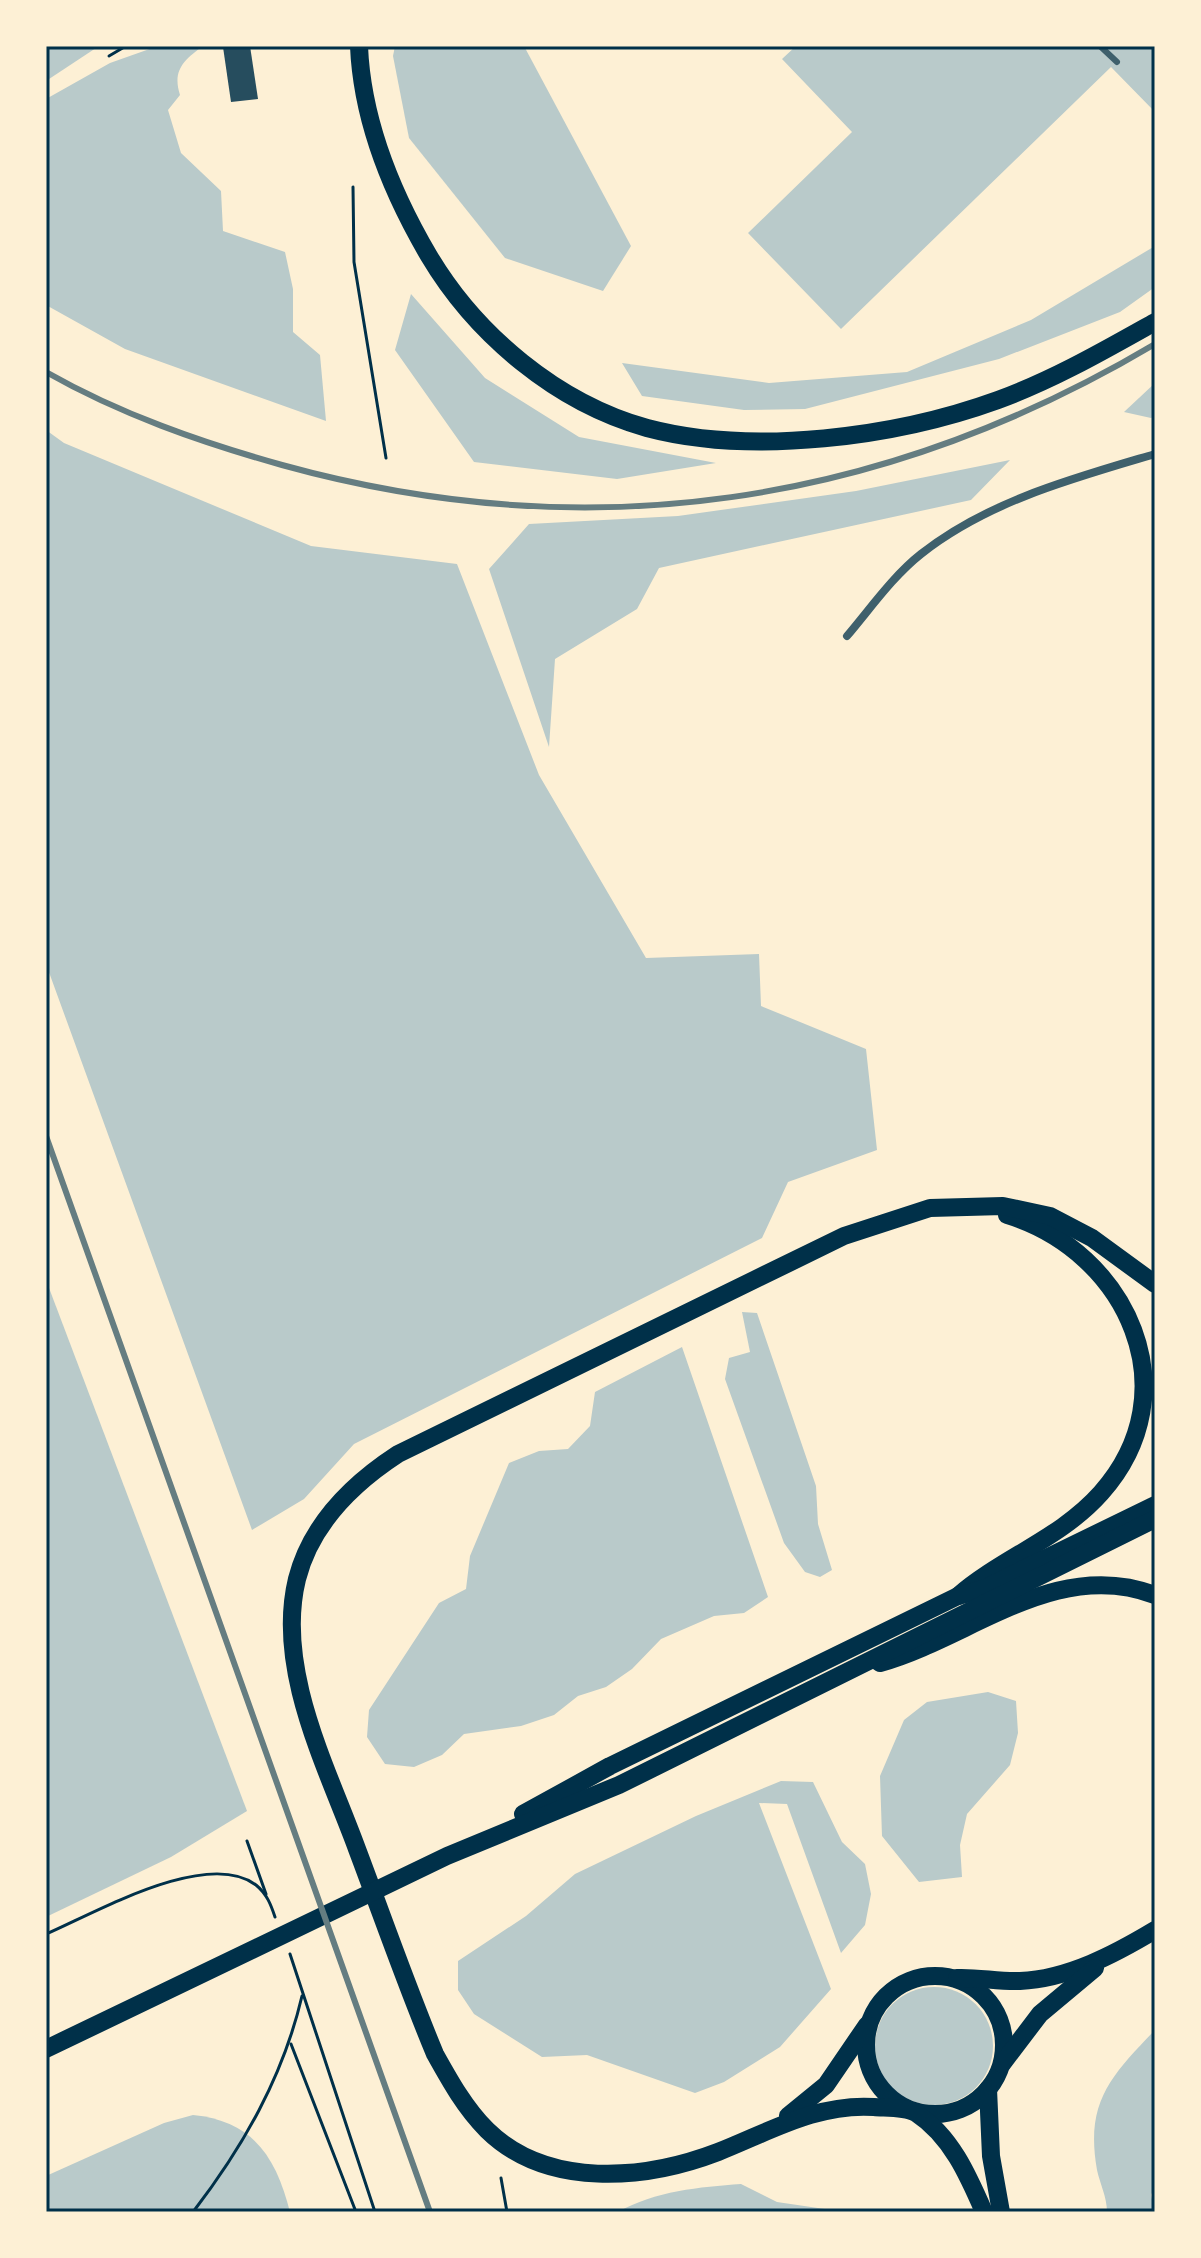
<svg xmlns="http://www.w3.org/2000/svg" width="1201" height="2258" font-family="Helvetica,sans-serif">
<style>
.green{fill:#b9caca}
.building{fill:#264d5e}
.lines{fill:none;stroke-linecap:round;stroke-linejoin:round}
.path{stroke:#003049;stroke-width:3}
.service{stroke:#3f606c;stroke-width:6}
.minor{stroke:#3f606c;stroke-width:8}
.primary{stroke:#003049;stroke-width:18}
.trunk{stroke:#003049;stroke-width:18}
.rail{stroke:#657d81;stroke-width:6}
.neatline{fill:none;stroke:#003049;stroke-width:3}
</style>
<rect width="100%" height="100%" fill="#fdf0d5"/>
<g class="green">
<polygon points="46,46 99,46 46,81"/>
<path d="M158 46H203C184 60 172 70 180 95L168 110 181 153 221 191 223 231 285 252 293 289V332L320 355 326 421 125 349 46 305V99L110 63Z"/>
<polygon points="395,46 524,46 631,246 603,291 505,258 409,138 393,56"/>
<polygon points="796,46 1155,46 1155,112 1111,67 841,329 748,233 852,132 782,59"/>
<polygon points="1155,246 1155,287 1120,312 999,359 805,409 744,410 642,396 622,363 769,383 907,372 1031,320"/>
<polygon points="411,294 485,378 579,437 716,463 617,479 474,462 395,350"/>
<polygon points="1155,383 1155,416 1151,418 1124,412"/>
<polygon points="46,430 64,443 311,546 457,564 539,775 646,958 759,954 761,1006 866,1049 877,1150 788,1182 762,1238 354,1444 304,1499 252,1530 46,964"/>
<polygon points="1010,460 971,500 659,568 637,609 555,659 549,747 489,569 529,524 678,516 856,491"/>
<polygon points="46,1280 247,1811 171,1857 46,1917"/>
<polygon points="742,1312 757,1313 816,1486 818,1524 832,1570 820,1577 805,1572 784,1543 725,1379 729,1358 750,1352"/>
<polygon points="682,1347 768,1597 744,1613 714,1616 661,1639 632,1669 606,1687 578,1696 554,1715 521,1726 464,1734 442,1755 414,1767 385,1764 367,1737 369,1710 439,1603 466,1589 470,1556 509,1463 539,1451 568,1449 590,1426 595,1392"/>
<polygon points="988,1692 1016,1701 1018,1733 1010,1765 967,1814 960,1845 962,1877 919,1882 882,1836 880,1776 904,1720 927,1702"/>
<polygon points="781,1781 813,1782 842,1842 865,1864 871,1894 865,1925 841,1953 787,1804 759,1803 831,1989 780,2047 724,2082 695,2093 587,2055 542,2057 474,2014 458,1990 458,1961 526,1916 575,1874 696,1816"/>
<circle cx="934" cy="2046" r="59"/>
<path d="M1155 2030V2185L1151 2195 1155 2212H1107C1107 2197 1100 2184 1097 2170 1085 2102 1111 2076 1155 2030Z"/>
<path d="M193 2115C253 2121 276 2157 290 2212H46V2176L164 2123Z"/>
<path d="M741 2184 777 2202 845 2212H618C655 2191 700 2187 741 2184Z"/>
</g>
<polygon class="building" points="250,46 258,99 231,102 223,47"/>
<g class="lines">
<g class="path">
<polyline points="109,56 126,46"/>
<polyline points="353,187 354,262 386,458"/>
<polyline points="247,1841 266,1894"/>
<path d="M46 1934C95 1913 207 1848 256 1885 267 1894 271 1905 275 1917"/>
<polyline points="290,1954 375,2212"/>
<polyline points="291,2044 356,2212"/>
<polyline points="501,2178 507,2212"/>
<path d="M193 2212C243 2147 283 2077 302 1996"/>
</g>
<polyline class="service" points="1100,46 1117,62"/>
<path class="minor" d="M847 636C870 609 893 576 921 554 988 501 1074 478 1155 454"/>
<g class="primary">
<path d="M958 1596C1003 1557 1060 1539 1101 1493 1191 1392 1128 1252 1007 1215"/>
<path d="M880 1663C970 1638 1056 1557 1155 1595"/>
<circle cx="935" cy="2045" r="69"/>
<path d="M957 1978C978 1977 999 1982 1020 1981 1068 1979 1115 1954 1155 1930"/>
<polyline points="1002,2064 1040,2014 1095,1968"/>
<polyline points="988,2089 991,2156 1001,2212"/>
<polyline points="788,2116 826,2085 867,2025"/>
<path d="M984 2212C968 2175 951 2136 916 2113 906 2107 886 2108 874 2107 817 2103 769 2132 718 2152 645 2180 547 2189 487 2130 465 2108 450 2081 435 2054 407 1987 383 1918 357 1849 327 1767 275 1669 297 1579 311 1524 352 1484 398 1454L844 1236 930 1208 1003 1206 1050 1216 1092 1238 1155 1284"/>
</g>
<g class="trunk">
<path d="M359 46C362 120 392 193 429 256 476 335 557 403 647 428 753 456 896 437 998 400 1053 380 1105 350 1155 322"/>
<polyline points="523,1814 610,1766 958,1596 983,1589 1155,1505"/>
<polyline points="46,2049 447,1856 619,1785 1155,1519"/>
</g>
<g class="rail">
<path d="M46 372C120 414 200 442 282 465 589 550 882 506 1155 344"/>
<polyline points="46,1136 430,2212"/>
</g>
</g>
<rect width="1201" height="2258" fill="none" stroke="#fdf0d5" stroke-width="96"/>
<rect x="48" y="48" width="1105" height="2162" class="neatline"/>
</svg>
